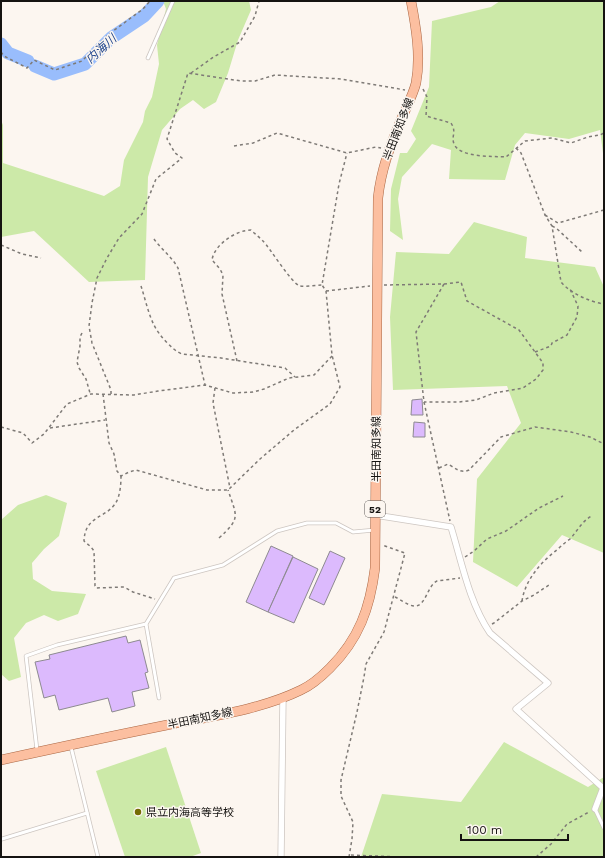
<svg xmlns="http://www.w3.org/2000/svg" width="605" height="858" font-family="'Work Sans','Noto Sans JP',sans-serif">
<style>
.green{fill:#cce9a8}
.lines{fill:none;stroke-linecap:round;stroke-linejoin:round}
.river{stroke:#99bdfc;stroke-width:13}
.building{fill:#dcbafd;stroke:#8d8a90}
.lane-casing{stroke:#cdc6c1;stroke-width:4.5}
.street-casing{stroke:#cdc6c1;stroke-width:7}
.primary-casing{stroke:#aa6744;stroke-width:10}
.path{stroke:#7e7a76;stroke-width:1.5;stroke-dasharray:3 3;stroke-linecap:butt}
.lane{stroke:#fff;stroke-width:3}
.street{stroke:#fff;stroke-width:5.5}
.primary{stroke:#fcbfa0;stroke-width:9}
.poi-dot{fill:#756b04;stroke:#fcf6f0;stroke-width:1.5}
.labels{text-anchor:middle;stroke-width:3;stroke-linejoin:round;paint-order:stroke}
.shield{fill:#fcf6f0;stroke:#5a5754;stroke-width:1}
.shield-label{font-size:10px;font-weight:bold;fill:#151311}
.street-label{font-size:11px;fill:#151311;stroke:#fcf6f0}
.poi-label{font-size:11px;fill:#151311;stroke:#fcf6f0;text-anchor:start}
.water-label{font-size:12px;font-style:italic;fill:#1d438c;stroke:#fcf6f0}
</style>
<rect width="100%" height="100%" fill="#fcf6f0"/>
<g class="green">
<polygon points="163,1 249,1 251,10 238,40 228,73 216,102 204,109 193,100 180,109 162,130 148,177 145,280 89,282 34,231 1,237 1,120 3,125 3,163 104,196 120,186 124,160 143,122 145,111 152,97 159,64 157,45 166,9"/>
<polygon points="500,1 604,1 604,161 600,130 569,139 525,133 515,145 505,180 449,179 451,150 432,144 402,177 398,199 403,240 390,231 391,189 400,153 407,153 416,139 411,131 429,87 432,21 491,7"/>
<polygon points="474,222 527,237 525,258 595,267 604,287 604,553 562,535 517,587 473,562 477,479 521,423 507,386 393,390 390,317 396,252 449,254"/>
<polygon points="46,495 67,503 59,536 44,549 32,563 33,579 52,591 86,594 78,614 58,621 44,615 26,623 14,638 21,677 9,681 1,674 1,520 18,505"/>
<polygon points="504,742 588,787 604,777 604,857 361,857 382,794 461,802"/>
<polygon points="166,747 201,853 190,857 125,857 96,771"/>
</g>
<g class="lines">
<g class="river">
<polyline points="1,44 8,53 28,61"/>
<polyline points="35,66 54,74 85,64 111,38 144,16 158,1"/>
</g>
</g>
<g class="building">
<polygon points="422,399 423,415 411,415 412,400"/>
<polygon points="414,422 425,423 425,437 413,437"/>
<polygon points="271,546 293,556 268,612 246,602"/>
<polygon points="330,551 345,558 324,605 309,598"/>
<polygon points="293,557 318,569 294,623 268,612"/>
<polygon points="126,636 128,643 140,640 148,672 145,673 149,688 132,692 135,706 112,712 108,698 59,710 55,695 44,698 35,662 50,659 49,655"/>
</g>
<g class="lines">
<defs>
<g id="lane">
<polyline points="148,58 173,1"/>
<polyline points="159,698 146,624 174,578 223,565 277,531 307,523 336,523 353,532 375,530"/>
<polyline points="71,747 98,857"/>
<polyline points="37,750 26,656 57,645 146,624"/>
<polyline points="595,809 604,828"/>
<polyline points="2,839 87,813"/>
</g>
<g id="street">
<path d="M375 515 451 527C462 563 469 602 490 633L548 683 516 709 603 788 595 809"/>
<polyline points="281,857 283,698"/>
</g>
<path id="primary" d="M1 760C56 748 112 736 167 725 212 716 260 710 301 690 312 685 322 676 330 668 359 639 370 608 375 568L378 198C381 170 390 146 401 120 406 108 413 95 416 83 421 56 416 27 411 1"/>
</defs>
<use href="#lane" class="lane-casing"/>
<use href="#street" class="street-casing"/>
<use href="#primary" class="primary-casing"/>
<g class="path">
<polyline points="1,52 4,56 27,68 34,60 55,70 82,61 109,34 143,9 150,1"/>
<polyline points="191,73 212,58 240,42 255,16 259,1"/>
<path d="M423 89 427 97 426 116 451 123C457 132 451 136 454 144 460 158 493 156 506 157L525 141 552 138 571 143 588 137 600 135 604 133"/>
<polyline points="234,146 253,143 277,133 347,153 376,147 381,148"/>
<path d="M516 148 521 153 545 215 552 226 561 282C570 293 590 302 604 304"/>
<polyline points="545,215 558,223 604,210"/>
<polyline points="552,226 556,228 582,252"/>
<path d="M154 239C161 249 172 257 178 268L205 385"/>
<polyline points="1,245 22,254 41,258"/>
<polyline points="444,284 416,332 424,402 450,521"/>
<polyline points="384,285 444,284 461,282 467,301 519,330 543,363 543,370 536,379 523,388 494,393 476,400 459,402 424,402"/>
<path d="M141 286C145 298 148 313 154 325 158 334 173 351 182 354L221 358 285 368 295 377"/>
<polyline points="326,291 370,286"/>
<polyline points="82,333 80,337 80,346 77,362 79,368 86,379 90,393"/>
<polyline points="535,352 551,346 552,343 567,335 577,317 578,306 570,289"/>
<path d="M237 361 222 294 223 275 220 269 212 260C214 245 236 230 251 230 255 234 259 237 263 241 270 248 292 284 300 286 307 287 315 285 322 285"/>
<polyline points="215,388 213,403 230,488"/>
<polyline points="103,394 109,443 114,454 117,471 121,476 129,472 136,470 207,490 228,490 260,459 294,430 330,404 340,387 332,355 326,291 322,285 339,184 347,153"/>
<polyline points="111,394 111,390 92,343 89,326 92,303 97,278 107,258 119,238 142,214 156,179 182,158 175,153 167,139 188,73 241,81 255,81 275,75 341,79 405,90"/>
<polyline points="1,427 23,433 32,443 44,434 67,404 91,394 134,395 158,391 205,385 233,393 253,392 264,389 289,378 314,375 332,356"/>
<polyline points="50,428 105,420"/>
<path d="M439 468 448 464C455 468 461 474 469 470L501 437 535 427 571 432 590 437 604 444"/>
<path d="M121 476C121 485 120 497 115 504 104 519 85 516 84 541L91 547 94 551 95 586 96 588 124 587 133 592 155 599"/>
<path d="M219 538C241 518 237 517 228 490"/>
<polyline points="465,557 474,551 487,539 506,531 539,508 563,496"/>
<path d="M395 597C400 599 408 606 415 606 426 606 427 586 437 581L460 578"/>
<path d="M522 601C525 580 541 562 558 549 562 545 566 542 570 539 578 530 582 521 593 515"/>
<polyline points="492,624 494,623 522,601 534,595 549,585"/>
<polyline points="351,855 399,857"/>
<polyline points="349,857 352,839 353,822 341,796 341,780 357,712 364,677 366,664 384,632 405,553 382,545"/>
<polyline points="536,857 551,844 567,824 589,812"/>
</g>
<use href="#lane" class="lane"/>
<use href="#street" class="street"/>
<use href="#primary" class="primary"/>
</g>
<circle class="poi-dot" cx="138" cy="812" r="4"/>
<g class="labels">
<rect class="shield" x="365" y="501" width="20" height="16" rx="3"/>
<g class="shield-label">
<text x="375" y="513">52</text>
</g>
<g class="street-label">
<text transform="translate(398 129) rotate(-69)" y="4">半田南知多線</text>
<text transform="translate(376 449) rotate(-90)" y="4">半田南知多線</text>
<text transform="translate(200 718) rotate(-12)" y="4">半田南知多線</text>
</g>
<g class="poi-label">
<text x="146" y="816">県立内海高等学校</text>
</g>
<g class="water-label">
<text transform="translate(101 49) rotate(-42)" y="4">内海川</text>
</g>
</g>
<rect width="605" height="858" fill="none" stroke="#151311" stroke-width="4"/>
<path d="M461 834v6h107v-6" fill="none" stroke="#151311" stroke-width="2"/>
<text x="467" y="834" font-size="12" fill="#151311" stroke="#fcf6f0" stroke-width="3" paint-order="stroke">100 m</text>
</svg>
